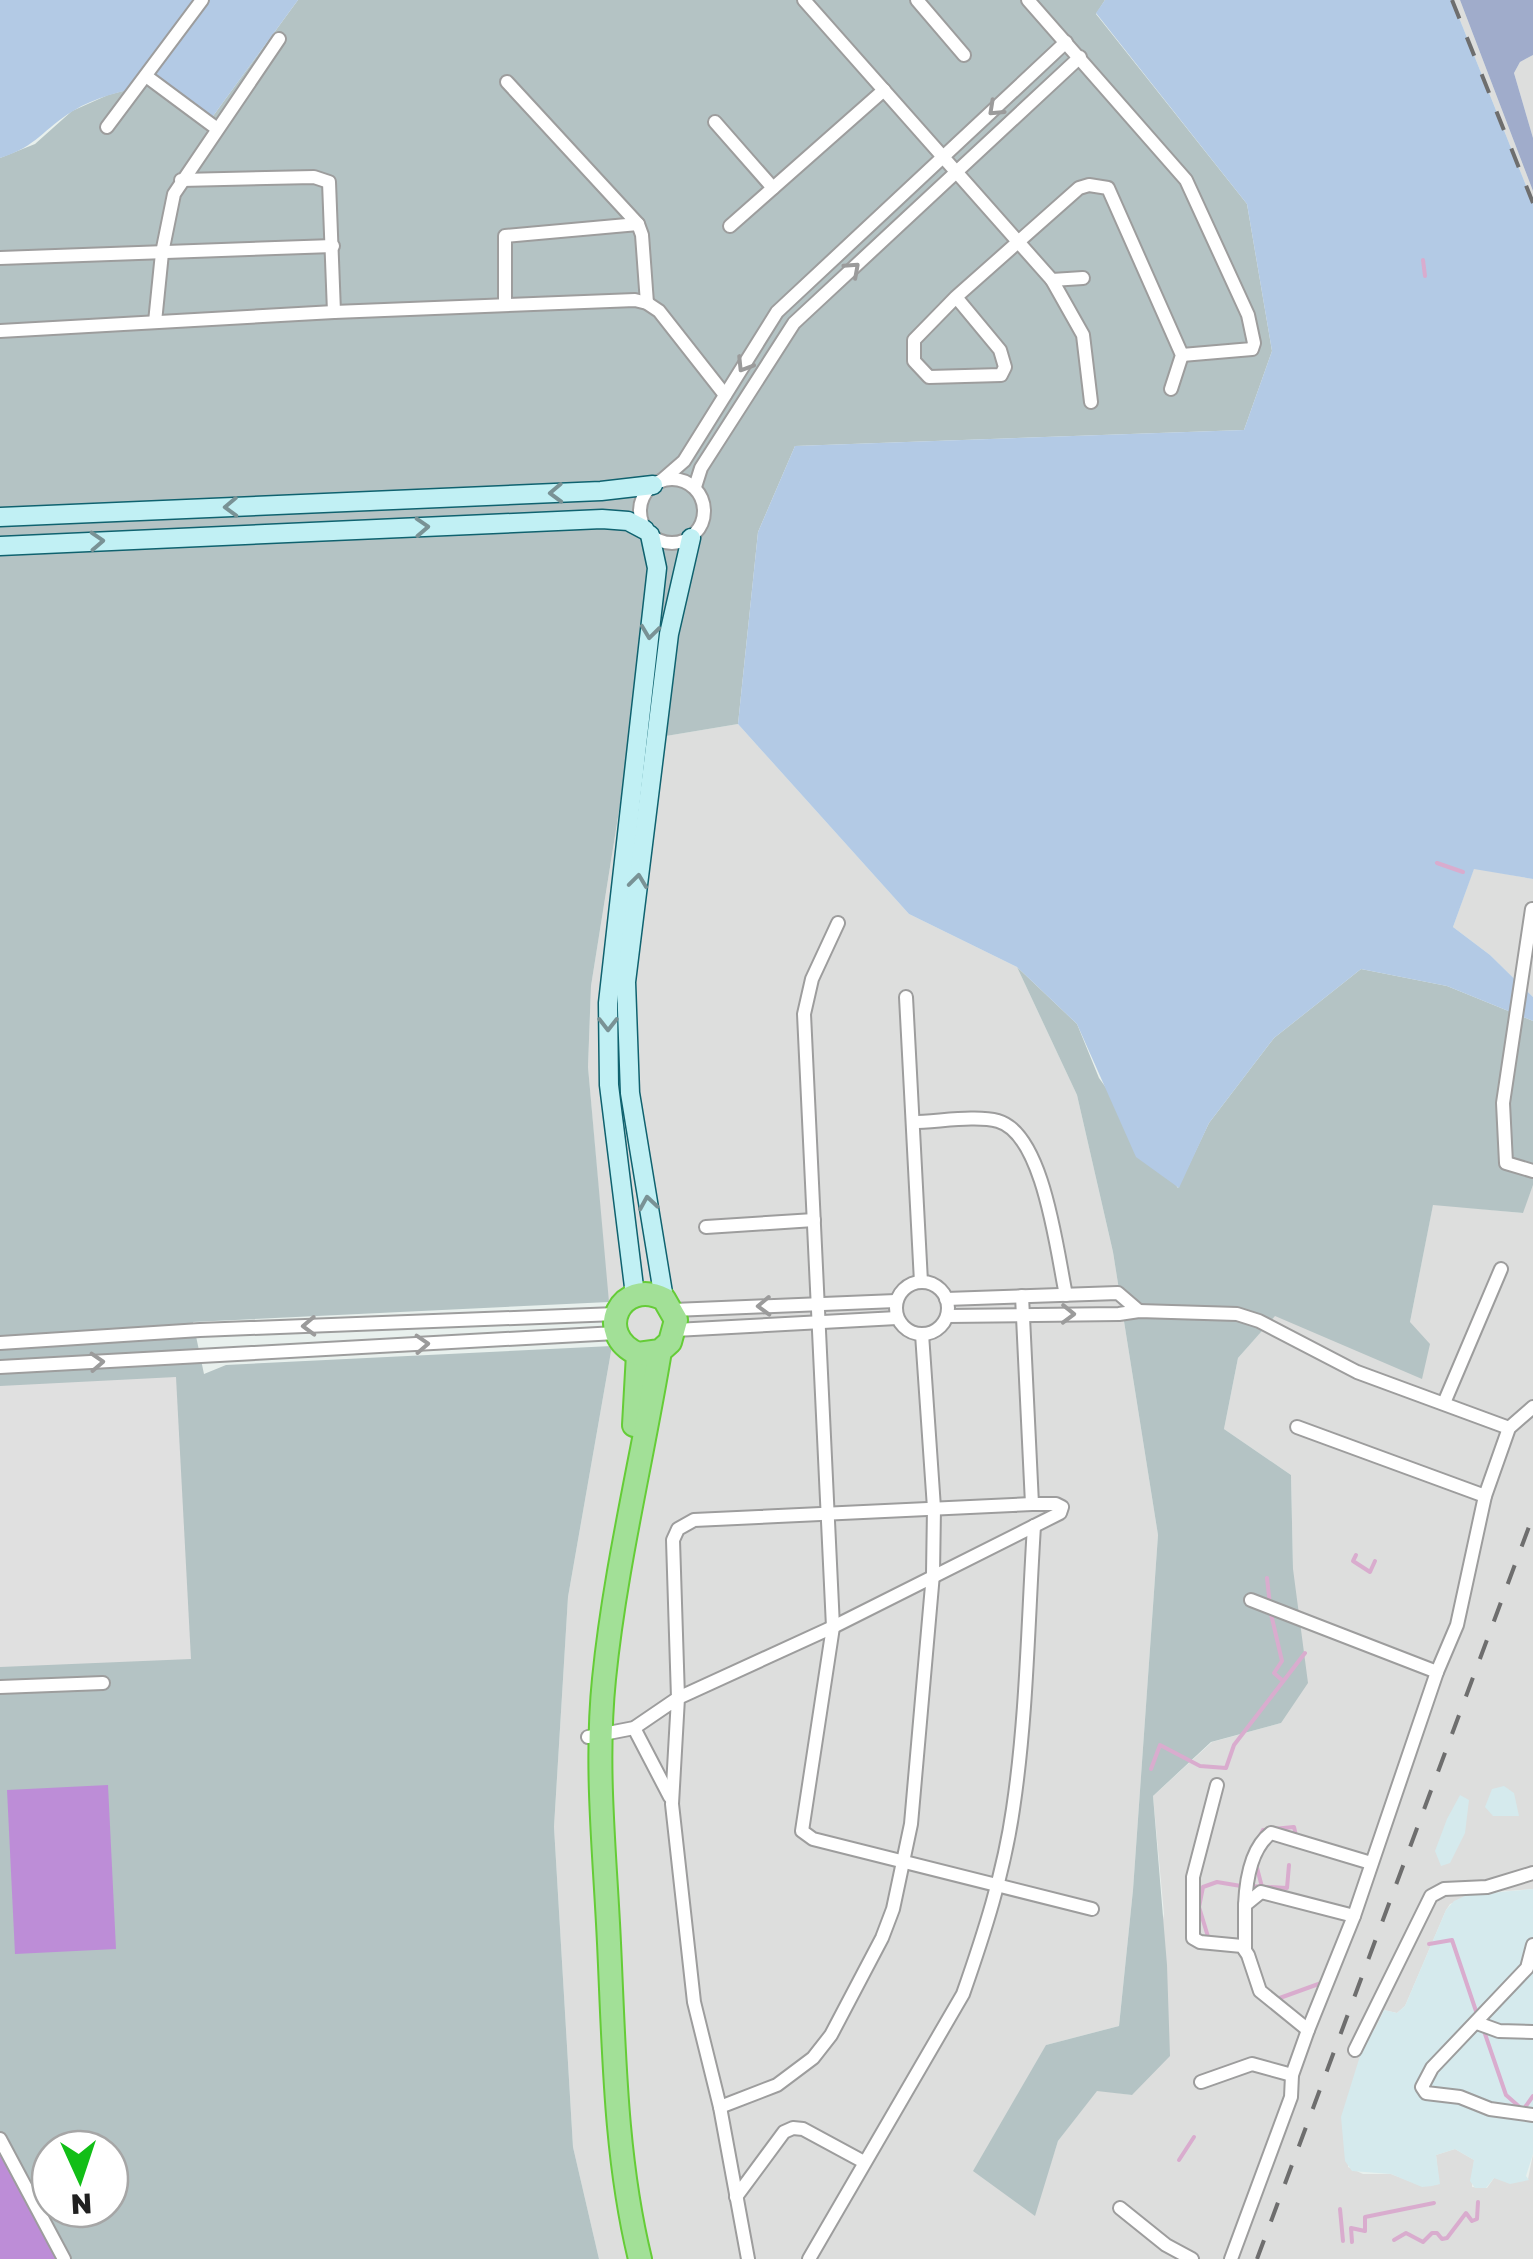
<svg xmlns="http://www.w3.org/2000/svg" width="1533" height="2259" font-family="'Golos Text',sans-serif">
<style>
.residential{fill:#dddedd}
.construction{fill:#b4c3c4;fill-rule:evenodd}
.farmland{fill:#d5eaed}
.grass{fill:#b3cae5}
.forest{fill:#a0accb}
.pitch{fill:#bd8dd7}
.parking{fill:#e0e0e0}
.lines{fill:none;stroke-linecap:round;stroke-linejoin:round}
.stream{stroke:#d9acce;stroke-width:4}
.street-casing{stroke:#9d9d9d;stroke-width:16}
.secondary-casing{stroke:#0f626f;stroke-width:21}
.highway-casing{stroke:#65cc37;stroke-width:26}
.street{stroke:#fff;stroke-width:12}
.secondary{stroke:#c1f0f4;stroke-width:18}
.highway{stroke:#a2e097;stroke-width:22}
.rail{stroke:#6e6e6e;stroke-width:4;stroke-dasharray:20 20;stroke-linecap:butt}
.oneway{stroke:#9b9b9b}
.oneway2{stroke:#799295}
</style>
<rect width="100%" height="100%" fill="#e8f0ed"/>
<g class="residential">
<polygon points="1452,0 1460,0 1533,191 1533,203"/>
<polygon points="1533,55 1533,138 1514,73 1520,62"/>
<polygon points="738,724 909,914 1017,967 1077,1095 1113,1252 1158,1535 1133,1890 1119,2026 1046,2045 1034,2215 1058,2141 1097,2090 1132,2095 1164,1914 1153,1796 1212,1742 1281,1723 1293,1569 1291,1475 1224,1429 1238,1358 1275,1315 1410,1322 1433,1204 1522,1213 1533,1185 1533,1889 1479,1893 1450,1904 1446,1910 1405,2006 1397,2013 1384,2010 1375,2029 1367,2036 1357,2070 1348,2167 1363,2174 1391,2174 1422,2186 1439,2184 1436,2155 1455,2149 1474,2160 1472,2187 1487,2188 1494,2178 1528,2179 1533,2154 1533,2259 599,2259 573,2147 554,1827 568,1597 612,1346 588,1067 591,986 630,742"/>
<polygon points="1474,868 1533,879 1533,997 1490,955 1453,927"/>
</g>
<g class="construction">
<path d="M298 0H1105L1096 14 1247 204 1272 351 1244 430 795 446 758 532 738 724 630 742 591 986 588 1067 609 1302 193 1322 204 1374 226 1365 612 1346 568 1597 554 1827 573 2147 599 2259H0V158L35 144 72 111 108 95 149 84 205 127ZM50 2149H110V2209H50Z"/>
<polygon points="1017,967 1077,1024 1099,1078 1178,1188 1209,1123 1274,1038 1361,969 1447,986 1533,1021 1533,1185 1523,1213 1433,1205 1410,1322 1430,1344 1422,1379 1275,1316 1238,1358 1224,1429 1291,1475 1293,1569 1308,1683 1281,1723 1211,1742 1153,1796 1167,1965 1170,2056 1132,2095 1097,2091 1058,2141 1035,2216 973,2171 1046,2045 1119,2026 1133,1890 1158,1535 1113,1252 1077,1095"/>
</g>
<g class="farmland">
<polygon points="1504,1786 1514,1793 1519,1816 1493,1816 1485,1807 1492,1789"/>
<polygon points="1460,1795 1469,1800 1465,1833 1450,1863 1441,1866 1435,1851 1447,1819"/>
<polygon points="1533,1889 1533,2154 1526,2176 1529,2180 1510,2184 1494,2178 1486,2188 1475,2188 1470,2181 1474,2160 1455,2149 1436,2155 1440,2184 1432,2186 1422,2187 1391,2174 1352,2171 1345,2161 1341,2117 1360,2056 1367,2036 1375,2029 1384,2010 1397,2013 1405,2006 1446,1910 1454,1901 1467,1895"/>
</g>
<g class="grass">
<path d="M0 0H298L205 127 148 85C123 91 95 97 73 111 43 129 38 146 0 158Z"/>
<polygon points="1105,0 1452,0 1533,203 1533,879 1474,869 1453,927 1490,955 1533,997 1533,1021 1447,986 1361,969 1274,1038 1209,1123 1179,1188 1136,1157 1077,1024 1017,967 909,914 738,724 758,532 795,446 1244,430 1272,351 1247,204 1096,13"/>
</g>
<polygon class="forest" points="1460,0 1533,0 1533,55 1520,62 1514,73 1533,138 1533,191"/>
<g class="pitch">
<polygon points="108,1785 116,1949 15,1954 7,1790"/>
<polygon points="0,2152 61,2259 0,2259"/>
</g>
<polygon class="parking" points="176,1377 191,1659 0,1667 0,1386"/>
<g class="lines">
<g class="stream">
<polyline points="1423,260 1425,276"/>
<polyline points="1437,863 1463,872"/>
<polyline points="1356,1555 1353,1561 1370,1572 1375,1561"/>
<polyline points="1267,1578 1270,1605"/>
<polyline points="1271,1614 1282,1661 1274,1673 1283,1681"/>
<polyline points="1151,1769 1160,1745 1200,1766 1226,1768 1234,1745 1305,1653"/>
<polyline points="1259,1838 1263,1830 1294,1827 1296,1836"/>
<polyline points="1257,1868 1262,1887"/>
<polyline points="1250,1886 1287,1888 1289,1865"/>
<polyline points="1209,1940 1199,1907 1203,1887 1217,1882 1241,1886"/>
<polyline points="1429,1944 1452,1940 1478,2017"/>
<polyline points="1277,1999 1324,1982"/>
<polyline points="1484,2031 1506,2095 1523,2110 1533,2096"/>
<polyline points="1179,2160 1194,2137"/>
<polyline points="1340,2209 1343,2241"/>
<polyline points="1394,2240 1406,2233 1423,2242 1432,2233 1437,2233 1442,2239 1447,2238 1466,2213 1472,2221 1477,2219 1478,2202"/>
<polyline points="1352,2242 1351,2228 1365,2231 1365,2217 1434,2203"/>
</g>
<defs>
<g id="street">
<polyline points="804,0 1052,280 1083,335 1091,402"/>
<polyline points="917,0 964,55"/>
<polyline points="1028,0 1186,180 1248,315 1254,343 1252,349 1182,355"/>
<polyline points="146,76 216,128"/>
<polyline points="507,82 638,224 642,235 647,303"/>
<polyline points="715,122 773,188"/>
<polyline points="107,127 202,0"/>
<polyline points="181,180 314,177 329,182 334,312"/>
<polyline points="730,226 884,90"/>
<polyline points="0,258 333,246"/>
<polyline points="1052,280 1083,278"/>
<polyline points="956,297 1000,350 1005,367 1001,375 929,377 914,361 914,340 956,297 1079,188 1089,185 1108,188 1182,355 1171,389"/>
<polyline points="505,305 505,236 638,224"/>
<polyline points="155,322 162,253 174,194 279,39"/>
<polyline points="0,331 334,312 635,300 647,303 659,311 725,395"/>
<circle cx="672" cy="511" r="32"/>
<polyline points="661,481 684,461 777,312 1066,42"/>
<polyline points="695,487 701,468 794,323 1080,57"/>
<polyline points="1532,909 1503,1103 1506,1163 1533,1171"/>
<polyline points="838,923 812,979 804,1014 833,1627 802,1831 813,1839 1092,1909"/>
<polyline points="906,997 921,1282"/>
<path d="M913 1122C936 1122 976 1115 998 1121 1044 1134 1057 1253 1066 1295"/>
<polyline points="706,1227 814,1220"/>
<circle cx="922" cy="1308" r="26"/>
<polyline points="1022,1296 1032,1504"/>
<polyline points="946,1299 1118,1293 1139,1311"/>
<polyline points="673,1310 896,1301"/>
<polyline points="948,1316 1119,1314 1139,1311 1237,1314 1259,1321 1357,1372 1509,1428"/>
<polyline points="675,1330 897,1318"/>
<polyline points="0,1343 200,1330 616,1314"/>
<polyline points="0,1367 616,1333"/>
<polyline points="1444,1403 1501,1269"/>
<polyline points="1297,1427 1485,1496"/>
<polyline points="1251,1600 1437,1672"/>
<polyline points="0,1687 103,1683"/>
<polyline points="634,1728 670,1797"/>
<polyline points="588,1737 634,1728 678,1698 833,1627 1060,1513 1062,1507 1056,1504 1032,1504 694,1520 678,1529 673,1540 678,1698 672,1804 694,2002 720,2107 748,2259"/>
<polyline points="1217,1785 1193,1877 1193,1938 1200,1942 1242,1946 1248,1955 1260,1991 1308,2030"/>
<path d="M1245 1905C1246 1882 1251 1848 1271 1833L1371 1863"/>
<polyline points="1533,1945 1527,1968 1432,2068 1422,2087 1426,2093 1460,2097 1490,2109 1533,2115"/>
<polyline points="1245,1950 1245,1905 1261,1892 1354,1916"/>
<polyline points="1477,2023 1499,2031 1533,2032"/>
<polyline points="1355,2050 1431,1896 1444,1889 1487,1887 1533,1873"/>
<polyline points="1201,2082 1252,2064 1292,2075"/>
<polyline points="720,2107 777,2085 813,2058 831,2035 882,1938 893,1909 911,1824 933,1574 934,1508 922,1334"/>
<polyline points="0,2139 64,2259"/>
<polyline points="736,2197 784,2132 793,2128 803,2129 864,2162"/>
<polyline points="1120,2208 1166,2245 1192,2259"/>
<path d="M809 2259 963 1994C984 1934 1004 1872 1013 1809 1027 1716 1028 1620 1034 1526"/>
<polyline points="1231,2259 1291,2097 1292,2075 1308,2030 1354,1916 1437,1672 1457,1625 1485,1496 1509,1428 1533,1407"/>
</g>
<g id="secondary">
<polyline points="0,517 601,491 653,485"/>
<polyline points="0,546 602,519 628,521 645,530"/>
<polyline points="635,1295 609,1085 608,1003 657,568 650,535"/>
<polyline points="664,1299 630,1093 626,982 669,634 691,538"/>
</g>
<g id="highway">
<polyline points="634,1425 638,1354"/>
<path d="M640 2259C615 2157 614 2048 609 1943 605 1855 595 1767 604 1679 615 1569 642 1460 660 1351L670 1342 676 1320 664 1299C621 1277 593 1334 638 1354L660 1351"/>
</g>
</defs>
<use href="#street" class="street-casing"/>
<use href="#secondary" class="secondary-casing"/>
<use href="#highway" class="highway-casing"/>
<use href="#street" class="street"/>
<use href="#secondary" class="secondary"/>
<use href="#highway" class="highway"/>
<g class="rail">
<polyline points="1452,0 1533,203"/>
<polyline points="1257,2259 1533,1516"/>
</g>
</g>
<defs><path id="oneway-chevron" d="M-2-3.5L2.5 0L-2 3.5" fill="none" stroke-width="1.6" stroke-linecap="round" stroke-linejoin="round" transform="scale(2.5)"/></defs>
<g class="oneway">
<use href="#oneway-chevron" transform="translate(995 109) rotate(137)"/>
<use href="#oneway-chevron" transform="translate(853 269) rotate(-42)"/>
<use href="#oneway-chevron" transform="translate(744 365) rotate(122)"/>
<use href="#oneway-chevron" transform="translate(764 1306) rotate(178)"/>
<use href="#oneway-chevron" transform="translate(1068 1314) rotate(1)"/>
<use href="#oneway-chevron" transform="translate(309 1326) rotate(178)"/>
<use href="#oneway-chevron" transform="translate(422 1344) rotate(-3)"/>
<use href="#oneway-chevron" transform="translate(97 1362) rotate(-3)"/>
</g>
<g class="oneway2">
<use href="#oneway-chevron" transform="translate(556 493) rotate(178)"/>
<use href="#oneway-chevron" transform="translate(231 507) rotate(178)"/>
<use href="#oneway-chevron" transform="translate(422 527) rotate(-3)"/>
<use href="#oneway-chevron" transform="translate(97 541) rotate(-3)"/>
<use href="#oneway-chevron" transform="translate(650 632) rotate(97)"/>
<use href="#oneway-chevron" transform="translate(638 881) rotate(-83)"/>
<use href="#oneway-chevron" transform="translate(608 1024) rotate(90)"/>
<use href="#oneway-chevron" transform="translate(648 1203) rotate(-99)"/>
</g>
<g transform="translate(80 2179) rotate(177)"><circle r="48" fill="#ffffff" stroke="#a6a6a6" stroke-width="2.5"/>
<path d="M0-8L18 38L0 25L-18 38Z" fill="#12be17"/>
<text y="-15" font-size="28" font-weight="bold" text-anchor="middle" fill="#202020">N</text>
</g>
</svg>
